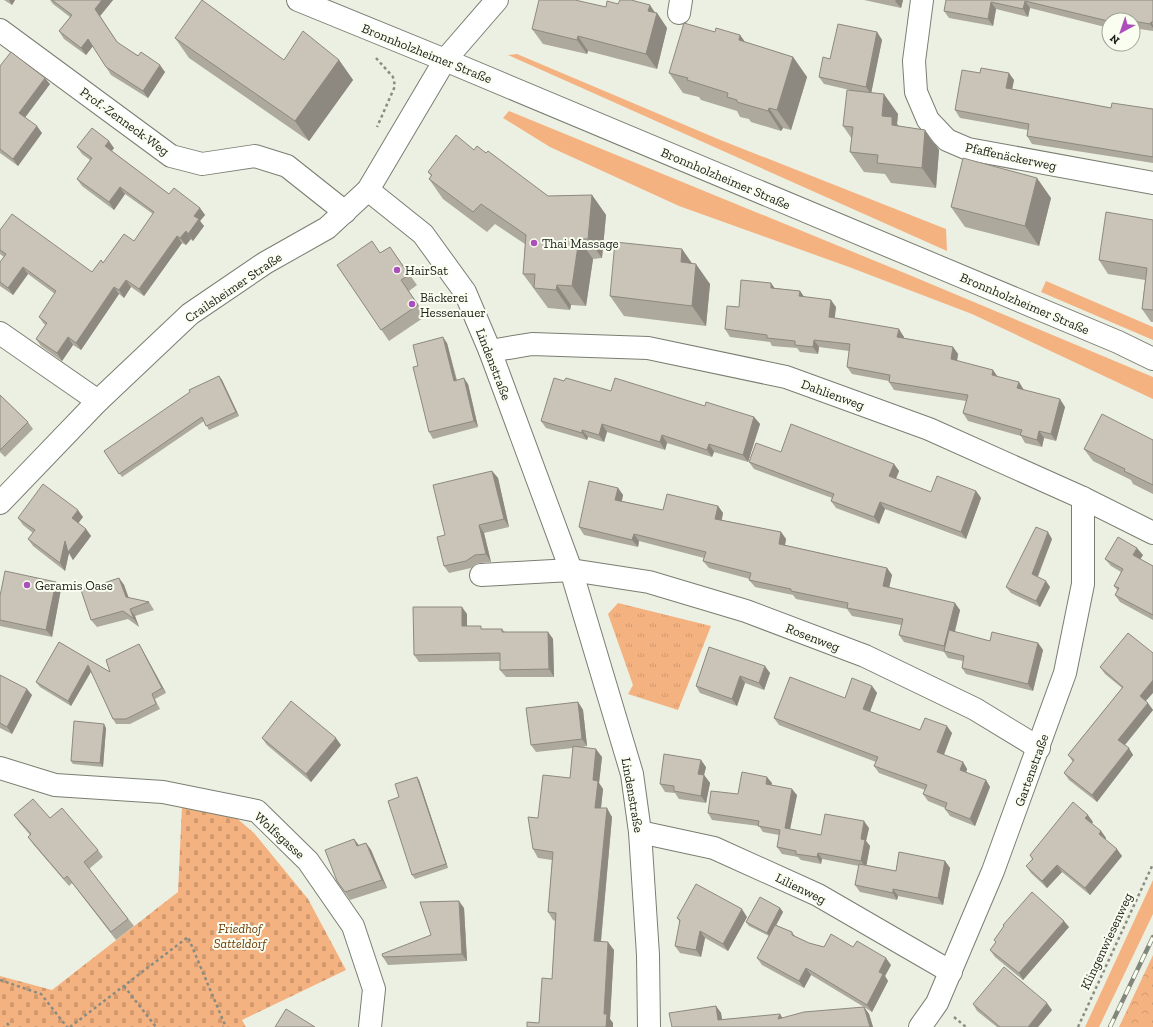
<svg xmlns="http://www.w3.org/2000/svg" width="1153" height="1027" font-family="'Zilla Slab',serif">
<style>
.grass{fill:#f4b281}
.forest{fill:url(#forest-crowns)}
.cemetery{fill:url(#cemetery-stones)}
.park{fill:url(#park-tufts)}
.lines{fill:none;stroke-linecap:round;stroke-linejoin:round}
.minor-casing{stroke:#7a7e72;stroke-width:24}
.path{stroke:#898c83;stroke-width:2.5;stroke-dasharray:3 3;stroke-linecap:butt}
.minor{stroke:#fff;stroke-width:22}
.rail-casing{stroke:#83867c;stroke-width:4.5}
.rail{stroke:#f9fef0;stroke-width:3;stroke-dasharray:9;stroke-linecap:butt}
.wall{fill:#ada99d}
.shaded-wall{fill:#8d8980}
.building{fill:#c9c4b7;stroke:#8d8980}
.poi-dot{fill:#ab4fba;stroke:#f9fef0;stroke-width:1.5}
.labels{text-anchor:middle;stroke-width:4;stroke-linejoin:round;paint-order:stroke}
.street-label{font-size:13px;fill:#1b1d18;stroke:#f9fef0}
.poi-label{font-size:13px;fill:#1b1d18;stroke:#f9fef0;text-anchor:start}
.park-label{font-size:13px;font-style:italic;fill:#6d3a07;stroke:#f9fef0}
</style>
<defs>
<pattern id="forest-crowns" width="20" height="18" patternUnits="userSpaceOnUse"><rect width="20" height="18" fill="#f4b281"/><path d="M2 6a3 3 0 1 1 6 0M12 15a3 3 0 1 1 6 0" fill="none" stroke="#d1996f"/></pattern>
<pattern id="cemetery-stones" width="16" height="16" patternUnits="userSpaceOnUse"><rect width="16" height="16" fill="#f4b281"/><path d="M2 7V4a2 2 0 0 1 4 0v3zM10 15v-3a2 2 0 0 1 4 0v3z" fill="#d1996f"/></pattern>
<pattern id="park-tufts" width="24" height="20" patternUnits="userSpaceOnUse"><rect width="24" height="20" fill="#f4b281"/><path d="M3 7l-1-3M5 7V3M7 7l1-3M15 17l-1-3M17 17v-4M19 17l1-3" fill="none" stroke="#d1996f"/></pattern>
</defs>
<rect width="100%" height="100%" fill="#ecf0e2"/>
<g class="grass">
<polygon points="517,54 718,139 946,229 947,251 508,55"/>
<polygon points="509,111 907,274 1153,377 1153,399 972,314 849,267 679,206 550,147 503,118"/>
<polygon points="1046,281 1153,327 1153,340 1041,292"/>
<polygon points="1153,880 1153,914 1099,1027 1085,1027"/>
</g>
<polygon class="forest" points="1153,955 1153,1027 1119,1027"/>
<polygon class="cemetery" points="182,806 233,815 254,833 308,899 346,970 242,1020 246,1027 0,1027 0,976 52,990 178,892"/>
<polygon class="park" points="618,603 711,626 678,710 628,694 633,685 608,614"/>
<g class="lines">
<defs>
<g id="minor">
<polyline points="298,0 445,60 1118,342 1153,359"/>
<polyline points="922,0 914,61 916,92 928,120 947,140 968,149 1153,183"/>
<polyline points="679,13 681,0"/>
<polyline points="0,30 171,156 202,164 255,156 287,166 345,212"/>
<polyline points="368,190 423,234 465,292 490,351 571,570 632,774 640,832 648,955 649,1027"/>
<polyline points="0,333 98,401"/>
<polyline points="490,351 532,344 648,348 786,377 929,429 1083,498 1153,533"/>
<polyline points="0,503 98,401 190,314 265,263 327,228 368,190 445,60 497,0"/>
<polyline points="481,575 571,570 649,582 746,611 865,656 975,709 1039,748"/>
<polyline points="0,768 55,785 163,792 257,811 308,861 353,926 374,989 370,1027"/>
<polyline points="640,832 714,848 818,895 951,972"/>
<polyline points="920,1027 937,1003 993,871 1065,673 1083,584 1083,498"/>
</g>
</defs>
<use href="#minor" class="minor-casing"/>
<g class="path">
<polyline points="376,58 393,77 395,86 377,127"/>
<polyline points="0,980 41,994 67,1027"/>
<polyline points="124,986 156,1027"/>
<polyline points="954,1017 966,1027"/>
<polyline points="7,1023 10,1027"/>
<polyline points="70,1027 188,937 225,1025 223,1027"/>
<polyline points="1078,1027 1153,864"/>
</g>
<use href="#minor" class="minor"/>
<defs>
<polyline id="rail" points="1110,1027 1153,937"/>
</defs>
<use href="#rail" class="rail-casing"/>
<use href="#rail" class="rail"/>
</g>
<g class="wall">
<polygon points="4,0 15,0 12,5"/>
<polygon points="50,0 113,0 100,16 118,43 165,72 148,98 111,75 93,46 86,55 64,39 59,31 70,17 53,4"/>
<polygon points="864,0 903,0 901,8"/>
<polygon points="946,0 1153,0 1153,31 1133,28 1133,20 1109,20 1109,28 1030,8 1028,17 996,9 993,26 949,18 944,11"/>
<polygon points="606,7 657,13 667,28 657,69 588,51 587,54 543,44 532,29"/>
<polygon points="715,32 740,35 745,42 793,57 807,77 791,130 783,128 781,131 751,122 749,119 740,117 737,111 701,100 699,97 683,93 669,73"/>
<polygon points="877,32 882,40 871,93 898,114 897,124 899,126 925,130 939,150 936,188 891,183 885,174 864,172 850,152 852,139 843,126 854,91 824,84 819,77 830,59"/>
<polygon points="175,38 284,60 339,60 353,80 309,141 189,58"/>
<polygon points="0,66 50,84 25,117 42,133 18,166 0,153"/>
<polygon points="980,73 1014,80 1012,89 1111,108 1153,109 1153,163 1032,144 1027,136 1028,130 960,118 955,110"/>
<polygon points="77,147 114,148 112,151 169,194 200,208 205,215 200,221 204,226 193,241 191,239 186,245 182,243 144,296 131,287 124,298 119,294 81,350 73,345 62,361 41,346 36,339 46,325 44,324 39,317 55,294 28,274 13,295 0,286 0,262 4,257 0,254 0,230 92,272 103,263 134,241 153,214 125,194 114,210 82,186 77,179 90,160 82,154"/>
<polygon points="474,150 486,153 548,196 592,195 606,215 602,258 593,259 586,306 571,305 570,310 548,308 523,274 525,244 495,224 487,232 443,199 429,179 431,176 428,172"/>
<polygon points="1051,198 1039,246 965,227 951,207"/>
<polygon points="1153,220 1153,322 1151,322 1142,309 1145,280 1108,274 1099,260"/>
<polygon points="390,247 417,285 409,291 426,316 389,341 337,265 380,253"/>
<polygon points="682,249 692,264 710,284 706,326 624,316 610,296"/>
<polygon points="775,288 800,291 804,297 836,307 834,318 904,337 904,338 953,347 958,354 957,361 993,370 997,377 1024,390 1065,407 1056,441 1044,438 1042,447 1025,443 1021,436 968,421 963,413 966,401 894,390 889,382 889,381 852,374 847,367 849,351 819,347 818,354 800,352 797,348 772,346 770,342 730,337 725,329 739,307"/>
<polygon points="447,343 457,380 468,384 478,427 433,439 429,432 418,366"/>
<polygon points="219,376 222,380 239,416 209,430 204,421 122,477 104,451"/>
<polygon points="564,381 611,391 705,406 754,417 760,424 748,462 714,452 712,457 667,443 665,450 607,432 604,442 588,437 587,440 546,428 541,421"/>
<polygon points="0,395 28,422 33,429 5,457 0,452"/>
<polygon points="1153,440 1153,494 1133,484 1131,480 1093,461 1084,449"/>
<polygon points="781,452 894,464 899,471 896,479 931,492 976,491 981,498 966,539 885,509 879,524 836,508 831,501 832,498 754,469 749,462"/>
<polygon points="492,471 498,478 509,527 484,533 491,562 480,563 471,568 449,573 444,566 445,535"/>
<polygon points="618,488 623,495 622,501 663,510 718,506 723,513 722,520 781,532 786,539 785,545 887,568 892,575 889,587 960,610 955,632 990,641 1038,643 1043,650 1033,691 966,674 962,668 963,661 948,658 944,652 904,642 899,635 901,625 852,616 847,609 796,599 793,595 755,587 749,580 750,579 709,568 703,561 704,558 639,541 638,547 584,535 579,527"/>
<polygon points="83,517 78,523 86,529 91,536 73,560 69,553 65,571 33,546 28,539 33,533 23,525 18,518"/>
<polygon points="1052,539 1038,577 1050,587 1040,607 1011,593 1006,587"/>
<polygon points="1143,555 1140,559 1153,566 1153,620 1120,602 1115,595 1117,590 1114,586 1121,572 1111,566 1105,559"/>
<polygon points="119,578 124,585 129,598 149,602 154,610 135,616 139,627 128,619 97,627 91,620 94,590 92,587"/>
<polygon points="61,589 52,637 0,626 0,596"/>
<polygon points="467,614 467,626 483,629 502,629 505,632 548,632 553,639 554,677 506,677 500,670 500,661 419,662 414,655"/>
<polygon points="59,642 110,672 139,644 142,649 166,693 155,699 160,709 130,724 116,724 113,719 91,671 71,706 40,687 36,682"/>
<polygon points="709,647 770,673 764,690 745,683 737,706 700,693 696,686"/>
<polygon points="1100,667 1146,702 1153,710 1125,745 1133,755 1097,802 1069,780 1064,773 1073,762 1068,755 1122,688 1105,674"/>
<polygon points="0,675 32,695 12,734 0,728"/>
<polygon points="872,686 877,693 870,712 920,730 952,733 944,755 963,762 967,769 966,772 986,780 990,787 975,826 950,816 945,809 945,808 928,801 923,794 925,790 879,773 874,766 876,762 779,725 774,718 845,698"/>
<polygon points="578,702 583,710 587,746 582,747 602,757 599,783 603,789 601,808 612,817 601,942 614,950 610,1019 613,1023 613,1027 527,1027 539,1023 552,979 555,921 553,920 548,912 552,860 538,858 533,849 538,818 570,778 573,748 536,752 531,745"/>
<polygon points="106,728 103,767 73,764 71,761"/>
<polygon points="262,738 341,745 311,782 267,745"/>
<polygon points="706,767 704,775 710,783 706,803 679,799 675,793 665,792 660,784"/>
<polygon points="419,780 448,868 415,879 412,875 399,797"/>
<polygon points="772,783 771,785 797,795 790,829 821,835 869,828 866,841 870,846 866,865 896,871 945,861 950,868 943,905 898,896 897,900 860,892 855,885 859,866 822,859 821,864 801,860 798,857 782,854 777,847 779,835 763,832 759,826 712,820 708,813 738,794"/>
<polygon points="14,815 50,818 98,850 103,857 89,869 134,926 116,940 72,883 69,886 33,844 28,837 30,835 19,822"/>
<polygon points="1093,822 1092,824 1101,831 1106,838 1105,839 1122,856 1090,895 1062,872 1047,888 1031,873 1026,866 1032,859 1030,855"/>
<polygon points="354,839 359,845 366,843 371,850 387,888 350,900 337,881"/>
<polygon points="464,908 467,961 388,965 383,957 431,935"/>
<polygon points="780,908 783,912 776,925 792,932 795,936 809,943 824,947 853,947 891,965 885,976 888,981 872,1012 864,1007 869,1014 873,1027 672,1027 716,1006 721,1013 722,1019 783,1018 864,1007 811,975 804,988 762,965 757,958 769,936 749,926 746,922"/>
<polygon points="747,917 728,951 705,938 701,957 680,953 675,946 680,922 677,918"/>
<polygon points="1003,925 1069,927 1023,980 995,957 990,950 996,943 994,940 1004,927"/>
<polygon points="973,1004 1052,1010 1038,1027 997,1027 977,1011"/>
</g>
<g class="shaded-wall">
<polygon points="9,0 15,0 12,5"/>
<polygon points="102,0 113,0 100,16 122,50 95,9"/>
<polygon points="896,0 903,0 901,8 895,1"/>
<polygon points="1025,1 1030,8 1028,17 1023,9"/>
<polygon points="991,2 996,9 993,26 988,19"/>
<polygon points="650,5 656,14 657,13 667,28 657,69 646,54 648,11"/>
<polygon points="1109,17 1111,20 1109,20 1109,23 1108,21"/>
<polygon points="1151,22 1153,25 1153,28 1150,24"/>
<polygon points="877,32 882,40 871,94 866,87"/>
<polygon points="740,35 754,55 739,40"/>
<polygon points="578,36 588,51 587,54 577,40"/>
<polygon points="88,39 93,46 86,55 81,48"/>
<polygon points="793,57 807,77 791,130 777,110"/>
<polygon points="339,60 353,80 309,141 295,121"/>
<polygon points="160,65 165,72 148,98 143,91"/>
<polygon points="1009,73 1014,80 1011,95 1006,88"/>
<polygon points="45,78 50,84 24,119 19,113"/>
<polygon points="884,94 898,114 897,124 906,137 906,145 882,116"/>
<polygon points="769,108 783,128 781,131 768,111"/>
<polygon points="37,126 42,133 18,166 13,159"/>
<polygon points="925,130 939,150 936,188 922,168"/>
<polygon points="109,141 114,148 110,153 105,146"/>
<polygon points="1037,178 1051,198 1039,246 1025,226"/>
<polygon points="120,187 125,194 114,210 109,202"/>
<polygon points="592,195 606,215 602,258 588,239"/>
<polygon points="200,208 205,215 200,221 204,226 193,241 188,234 194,216"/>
<polygon points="186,231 191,239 186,245 180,238"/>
<polygon points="177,236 182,243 144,296 139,289"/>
<polygon points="579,239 593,259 586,306 572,286"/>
<polygon points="682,249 696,269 696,264 710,284 706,326 692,306 681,262"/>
<polygon points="23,267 28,274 13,295 8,288"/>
<polygon points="126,280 131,287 124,298 119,290"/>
<polygon points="771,283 776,290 771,288"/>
<polygon points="557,285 571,305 570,310 556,290"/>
<polygon points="114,287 119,294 81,350 76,343"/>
<polygon points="800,291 805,298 799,296"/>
<polygon points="831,300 836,307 834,325 829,317"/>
<polygon points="899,329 904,337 902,345 897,337"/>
<polygon points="68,337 73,345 62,361 57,353"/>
<polygon points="443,337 447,343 458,387 454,381"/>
<polygon points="814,340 819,347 818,354 813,347"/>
<polygon points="953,347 958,354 956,367 951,359"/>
<polygon points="993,370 998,377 992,375"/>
<polygon points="219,376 222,380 239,416 236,412"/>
<polygon points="464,378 468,384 478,427 474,421"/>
<polygon points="1019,382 1024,390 1017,388"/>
<polygon points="1060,399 1065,407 1056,441 1051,434"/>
<polygon points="754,417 760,424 748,462 743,455"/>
<polygon points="602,424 607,432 604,442 599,435"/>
<polygon points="582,430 588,437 587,440 582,433"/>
<polygon points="1039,431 1044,438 1042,447 1037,440"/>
<polygon points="662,435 667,443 665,450 660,442"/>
<polygon points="709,444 714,452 712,457 707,450"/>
<polygon points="894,464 899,471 894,483 889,476"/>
<polygon points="492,471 498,478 509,527 504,519"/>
<polygon points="618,488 623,495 620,507 615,500"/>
<polygon points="976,491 981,498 966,539 961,532"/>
<polygon points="880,502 885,509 879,524 874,517"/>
<polygon points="718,506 723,513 720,526 715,519"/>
<polygon points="78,510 83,517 77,525 72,518"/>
<polygon points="479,525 484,533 491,562 486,554"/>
<polygon points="86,529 91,536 73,560 69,553 65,571 60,563 65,541"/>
<polygon points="781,532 786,539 784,551 779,544"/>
<polygon points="1048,532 1052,539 1036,580 1032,574"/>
<polygon points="634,534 639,541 638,547 632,540"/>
<polygon points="1137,548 1143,555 1138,563 1133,555"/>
<polygon points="887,568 892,575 888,593 883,586"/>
<polygon points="119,578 124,585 131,605 126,597"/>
<polygon points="1046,581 1050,587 1040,607 1036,601"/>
<polygon points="56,582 61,589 52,637 46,630"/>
<polygon points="955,603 960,610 949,653 944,646"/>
<polygon points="462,607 467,614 467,633 462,626"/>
<polygon points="130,609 135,616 139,627 134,619"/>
<polygon points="548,632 553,639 554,677 549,669"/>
<polygon points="1038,643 1043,650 1033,691 1028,684"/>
<polygon points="139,644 142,649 166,693 162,688"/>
<polygon points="88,665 92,670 71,706 68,701"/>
<polygon points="765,666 770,673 764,690 759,683"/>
<polygon points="740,676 745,683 737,706 732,699"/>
<polygon points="1153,680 1153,693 1144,703 1140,696"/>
<polygon points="872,686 877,693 868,716 863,709"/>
<polygon points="27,689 32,695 12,734 7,727"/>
<polygon points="578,702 583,710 587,746 582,739"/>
<polygon points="1148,703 1153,710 1123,747 1118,740"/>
<polygon points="104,724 106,728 103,767 100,763"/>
<polygon points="947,726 952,733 942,759 937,752"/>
<polygon points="336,738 341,745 311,782 306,774"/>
<polygon points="1129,748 1133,755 1097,802 1092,795"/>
<polygon points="596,749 602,757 599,783 603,789 600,816 595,808 593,780"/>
<polygon points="701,760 706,767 704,775 710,783 706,803 701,796 698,774"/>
<polygon points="963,762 967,769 965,777 960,770"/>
<polygon points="417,777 419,780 448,868 446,864"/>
<polygon points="767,777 772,783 770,790 766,784"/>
<polygon points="986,780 990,787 975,826 970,819"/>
<polygon points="792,789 797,795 789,834 785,828"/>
<polygon points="607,808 612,817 600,950 594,941"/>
<polygon points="1088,815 1093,822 1090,825 1085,818"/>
<polygon points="864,821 869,828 866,841 870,846 866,868 861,861 861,839"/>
<polygon points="1101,831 1106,838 1103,841 1099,834"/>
<polygon points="354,839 359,846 357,846"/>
<polygon points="366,843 371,850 387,888 382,880"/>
<polygon points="1117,849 1122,856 1090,895 1085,888"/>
<polygon points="818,853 822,859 821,864 817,857"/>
<polygon points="945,861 950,868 943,905 938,898"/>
<polygon points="1057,865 1062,872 1047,888 1042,881"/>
<polygon points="893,889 898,896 897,900 893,893"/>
<polygon points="459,901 464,908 467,961 462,954"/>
<polygon points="780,908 783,912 770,937 767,933"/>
<polygon points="742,909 747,917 728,951 723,944"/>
<polygon points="1064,921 1069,927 1023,980 1019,973"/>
<polygon points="700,931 705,938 701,957 696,950"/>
<polygon points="608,942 614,950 610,1019 613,1023 613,1027 606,1027 604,1014"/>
<polygon points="886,958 891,965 885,976 888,981 872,1012 867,1005 879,972"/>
<polygon points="806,968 811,975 804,988 799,981"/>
<polygon points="1047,1003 1052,1010 1038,1027 1028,1027"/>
<polygon points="716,1006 721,1013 723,1027 718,1020"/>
<polygon points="864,1007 869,1014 873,1027 870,1027"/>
<polygon points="780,1014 785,1022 778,1019"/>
</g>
<g class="building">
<polygon points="52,0 102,0 95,9 117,42 138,56 141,52 160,65 143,91 106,67 88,39 81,48 59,31 72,15"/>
<polygon points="202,0 284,60 303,31 339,60 295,121 175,38"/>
<polygon points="539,0 575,0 606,7 607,1 618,4 620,0 631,0 650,5 648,11 657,13 646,54 578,36 577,40 532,29"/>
<polygon points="946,0 1153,0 1153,22 1151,22 1150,24 1133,21 1133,20 1127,20 1109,17 1108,21 1025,1 1023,9 991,2 988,19 944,11"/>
<polygon points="684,23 715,32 716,28 740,35 739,40 793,57 777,110 769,108 768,111 737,102 737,100 727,97 728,93 687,80 688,78 669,73"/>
<polygon points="838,24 877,32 866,87 819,77 823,57 830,59"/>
<polygon points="11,52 45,78 19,113 37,126 13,159 0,149 0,66"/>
<polygon points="981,68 1009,73 1006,88 1111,108 1112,103 1153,109 1153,157 1027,136 1029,124 955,110 962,70 980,73"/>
<polygon points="847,90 884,94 882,116 892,117 892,125 925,130 922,168 877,163 878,155 850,152 853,127 843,126"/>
<polygon points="92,128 109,141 105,146 169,194 174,188 200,208 194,216 199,219 188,234 186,231 180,238 177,236 139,289 126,280 119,290 114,287 76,343 68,337 57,353 36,339 47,323 39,317 56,291 23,267 8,288 0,282 0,262 6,254 0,250 0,230 12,214 92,272 101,260 103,263 124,234 134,241 154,212 120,187 109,202 77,179 92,158 77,147"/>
<polygon points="456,135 474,150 477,146 486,153 488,151 548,196 592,195 588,239 579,239 572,286 557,285 556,290 534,288 535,274 523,274 526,235 481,204 473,212 429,179 432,175 428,172"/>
<polygon points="963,158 1037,178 1025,226 951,207"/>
<polygon points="1106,212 1153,220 1153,310 1142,309 1147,268 1099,260"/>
<polygon points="372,241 380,253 390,247 409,275 401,280 418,305 381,330 337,265"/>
<polygon points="615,242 682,249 681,262 696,264 692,306 610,296"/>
<polygon points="741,280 771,283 771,288 800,291 799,296 831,300 829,317 899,329 897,337 953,347 951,359 993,370 992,375 1019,382 1017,388 1060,399 1051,434 1039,431 1037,440 1020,435 1022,430 963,413 968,395 889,382 890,375 847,367 850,344 814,340 813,347 795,345 795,341 767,338 767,335 725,329 727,306 739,307"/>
<polygon points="443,337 454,381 464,378 474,421 429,432 413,367 418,366 413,345"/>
<polygon points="219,376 236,412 206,426 202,417 119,474 104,451 190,392 189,390"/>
<polygon points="554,378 564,381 566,378 611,391 615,378 705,406 706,402 754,417 743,455 709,444 707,450 662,435 660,442 602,424 599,435 582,430 582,433 541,421"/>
<polygon points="0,395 28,422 0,450"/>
<polygon points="1102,414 1153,440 1153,485 1124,471 1125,469 1084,449"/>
<polygon points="791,424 894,464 889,476 931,492 937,476 976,491 961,532 880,502 874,517 831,501 834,494 749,462 756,443 781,452"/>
<polygon points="492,471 504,519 479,525 486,554 475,555 466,561 444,566 437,537 445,535 433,485"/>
<polygon points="589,481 618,488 615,500 663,510 667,494 718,506 715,519 781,532 779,544 887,568 883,586 955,603 944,646 899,635 903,619 847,608 848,603 791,591 791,589 749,580 751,573 703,561 706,552 634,534 632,540 579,527"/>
<polygon points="43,484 78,510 72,518 86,529 68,552 65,541 60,563 28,539 35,530 18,518"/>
<polygon points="1036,527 1048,532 1032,574 1046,581 1036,601 1006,587"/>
<polygon points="1118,537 1137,548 1133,555 1153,566 1153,615 1115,595 1119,588 1114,586 1123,569 1105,559"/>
<polygon points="5,571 56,582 46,630 0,620 0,596"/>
<polygon points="119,578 126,597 149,602 130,609 134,619 123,611 91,620 80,587 96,591 92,587"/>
<polygon points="413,607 462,607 462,626 481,626 481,629 502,629 502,632 548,632 549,669 500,670 500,653 414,655"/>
<polygon points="949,630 990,641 992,632 1038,643 1028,684 962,668 964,656 944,651"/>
<polygon points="1128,633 1153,653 1153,680 1140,696 1148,703 1118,740 1129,748 1092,795 1064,773 1074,760 1068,755 1123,687 1100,667"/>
<polygon points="59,642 110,672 106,660 139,644 162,688 152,694 156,704 126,719 113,719 88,665 68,701 36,682"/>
<polygon points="709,647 765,666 759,683 740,676 732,699 696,686"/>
<polygon points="0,675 27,689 7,727 0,723"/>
<polygon points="790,677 845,698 852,678 872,686 863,709 920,730 925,718 947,726 937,752 963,762 960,770 986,780 970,819 945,809 947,803 923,794 927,785 874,766 878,757 774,718"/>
<polygon points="291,701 336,738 306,774 262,738"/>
<polygon points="578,702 582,739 531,745 526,708"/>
<polygon points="74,721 104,724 100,763 71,761"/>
<polygon points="573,746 596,749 593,780 598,781 595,808 607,808 594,941 608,942 604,1014 607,1014 606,1027 527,1027 527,1022 539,1023 542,978 552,979 556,913 548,912 553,852 533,849 528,817 538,818 543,775 570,778"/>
<polygon points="664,754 701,760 698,774 704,775 701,796 674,791 674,786 660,784"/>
<polygon points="742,772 767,777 766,784 792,789 785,828 821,835 825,814 864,821 861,839 865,840 861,861 818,853 817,857 796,854 796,851 777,847 780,830 758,826 759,821 708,813 711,791 738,794"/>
<polygon points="417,777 446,864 412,875 388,801 399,797 395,784"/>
<polygon points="33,799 50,818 62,808 98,850 84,862 128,919 111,932 67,876 64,879 28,837 31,834 14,815"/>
<polygon points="1073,802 1088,815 1085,818 1101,831 1099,834 1117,849 1085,888 1057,865 1042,881 1026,866 1033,859 1030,855"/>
<polygon points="354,839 357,846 366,843 382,880 345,892 337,881 325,850"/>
<polygon points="899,852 945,861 938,898 893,889 893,893 855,885 859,864 896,871"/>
<polygon points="696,884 742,909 723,944 700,931 696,950 675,946 680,920 677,918"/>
<polygon points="1032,892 1064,921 1019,973 990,950 996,942 994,940 1004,926 1003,925"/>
<polygon points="760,897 780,908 767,933 746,922"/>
<polygon points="459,901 462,954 383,957 382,954 431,935 420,902"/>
<polygon points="775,925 792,932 792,935 809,943 824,947 831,934 853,947 857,941 886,958 879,972 883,974 867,1005 806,968 799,981 757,958"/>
<polygon points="1004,967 1047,1003 1028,1027 1000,1027 973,1004"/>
<polygon points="716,1006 718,1020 780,1014 778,1019 804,1012 864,1007 870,1027 672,1027 669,1013"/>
<polygon points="286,1009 315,1027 275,1027"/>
</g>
<g class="poi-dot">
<circle cx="534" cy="243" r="4"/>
<circle cx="397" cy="270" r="4"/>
<circle cx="412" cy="304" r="4"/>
<circle cx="27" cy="585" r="4"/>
</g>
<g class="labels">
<g class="street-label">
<text transform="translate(427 53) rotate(22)" y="5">Bronnholzheimer Straße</text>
<text transform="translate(125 121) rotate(36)" y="5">Prof.-Zenneck-Weg</text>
<text transform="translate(1011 156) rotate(12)" y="5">Pfaffenäckerweg</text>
<text transform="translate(726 178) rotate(23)" y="5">Bronnholzheimer Straße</text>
<text transform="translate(233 287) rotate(-34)" y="5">Crailsheimer Straße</text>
<text transform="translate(1025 303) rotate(23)" y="5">Bronnholzheimer Straße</text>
<text transform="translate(494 364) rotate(69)" y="5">Lindenstraße</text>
<text transform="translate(833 394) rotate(20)" y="5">Dahlienweg</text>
<text transform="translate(813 637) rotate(21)" y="5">Rosenweg</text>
<text transform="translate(1031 770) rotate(-70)" y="5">Gartenstraße</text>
<text transform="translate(633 795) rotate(80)" y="5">Lindenstraße</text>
<text transform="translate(280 835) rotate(42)" y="5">Wolfsgasse</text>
<text transform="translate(801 888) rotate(26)" y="5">Lilienweg</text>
<text transform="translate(1106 941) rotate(-65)" y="5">Klingenwiesenweg</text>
</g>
<g class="poi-label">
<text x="542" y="248">Thai Massage</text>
<text x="405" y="275">HairSat</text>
<text x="420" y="302">Bäckerei<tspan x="420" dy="15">Hessenauer</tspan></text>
<text x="35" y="590">Geramis Oase</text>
</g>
<g class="park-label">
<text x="240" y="933">Friedhof<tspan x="240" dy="15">Satteldorf</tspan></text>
</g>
</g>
<g transform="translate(1121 32) rotate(220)"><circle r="19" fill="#f9fef0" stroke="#a0a49a"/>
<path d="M0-3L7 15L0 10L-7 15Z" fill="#ab4fba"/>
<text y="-6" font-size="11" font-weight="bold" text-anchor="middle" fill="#1b1d18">N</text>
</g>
</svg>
